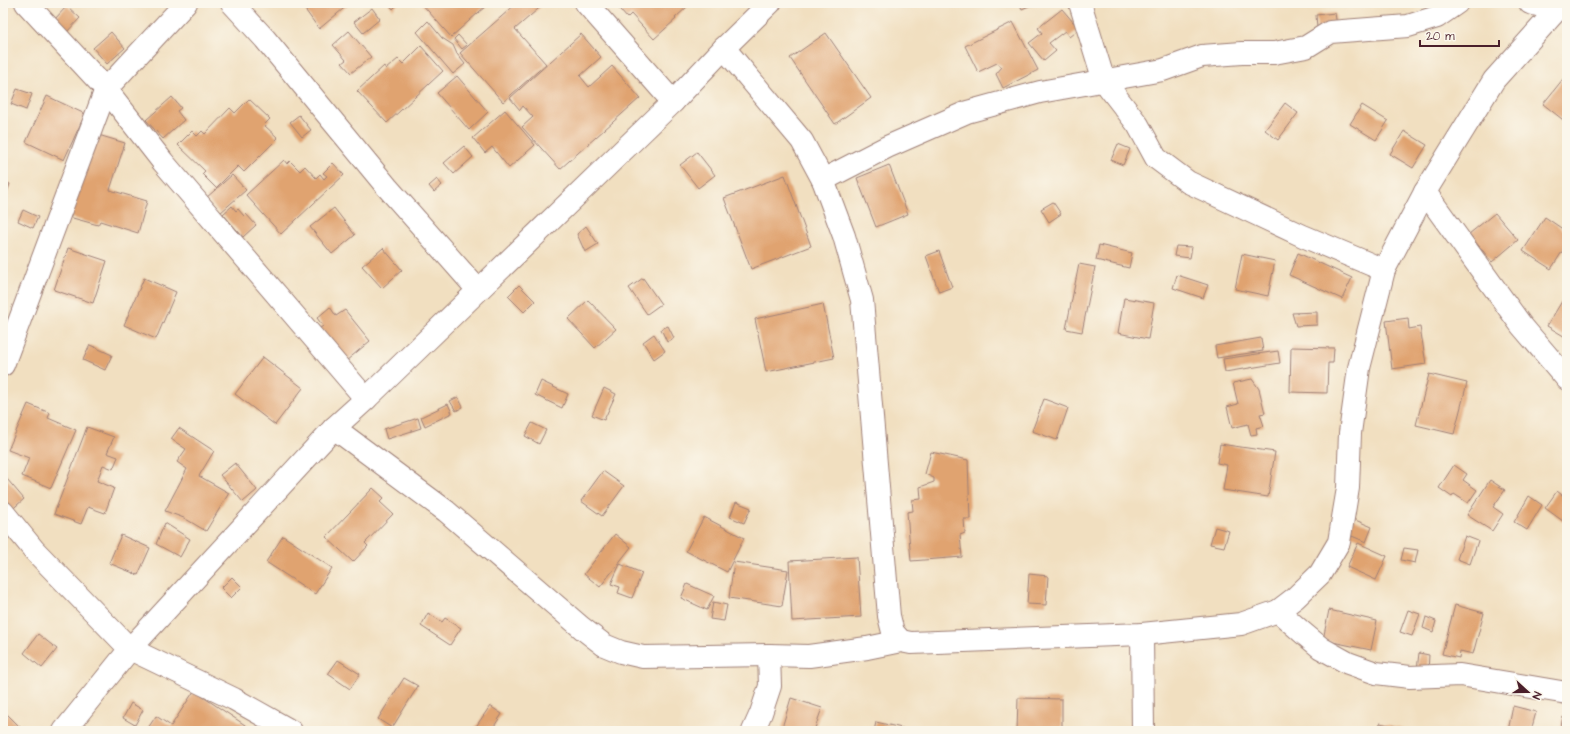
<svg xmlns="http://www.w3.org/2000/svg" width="1570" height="734" font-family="'Architects Daughter',sans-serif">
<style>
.building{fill:#e0a370}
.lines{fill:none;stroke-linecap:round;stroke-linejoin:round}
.street-casing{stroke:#9e7f76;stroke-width:24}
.street{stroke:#fff;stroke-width:22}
</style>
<rect width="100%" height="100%" fill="#fbf7ec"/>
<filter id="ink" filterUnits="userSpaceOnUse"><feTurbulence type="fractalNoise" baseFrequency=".025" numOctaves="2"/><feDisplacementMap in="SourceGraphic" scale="8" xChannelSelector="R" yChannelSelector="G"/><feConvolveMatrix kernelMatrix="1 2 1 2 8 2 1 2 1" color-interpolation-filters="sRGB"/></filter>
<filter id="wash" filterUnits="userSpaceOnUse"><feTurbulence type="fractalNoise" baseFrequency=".012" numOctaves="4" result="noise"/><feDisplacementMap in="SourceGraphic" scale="16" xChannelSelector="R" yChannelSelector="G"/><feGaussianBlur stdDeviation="0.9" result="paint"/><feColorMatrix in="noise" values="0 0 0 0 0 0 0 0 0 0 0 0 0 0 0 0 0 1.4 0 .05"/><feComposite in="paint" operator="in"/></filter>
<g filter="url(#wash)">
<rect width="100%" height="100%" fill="#f1dfc0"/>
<g id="blocks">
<g class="building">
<polygon points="302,3 348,3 349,4 319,29 301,4"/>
<polygon points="388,3 399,3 393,9"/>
<polygon points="421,3 485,3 487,5 451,37"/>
<polygon points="517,3 545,3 515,29 546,64 503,102 460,53"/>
<polygon points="614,3 686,3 688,6 675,18 676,19 654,39 631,14 627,18"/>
<polygon points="1019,3 1036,3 1022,9"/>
<polygon points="67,6 80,18 66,33 53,21"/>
<polygon points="372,8 380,19 363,33 354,22"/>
<polygon points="1062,9 1079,29 1069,37 1065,31 1049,43 1056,51 1044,61 1029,43 1042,33 1038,28"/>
<polygon points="1335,13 1337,26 1317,28 1316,15"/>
<polygon points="428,21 442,38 453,45 457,54 465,64 453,74 417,32"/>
<polygon points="1013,22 1038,70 1003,88 996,74 1002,67 997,63 978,72 965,46"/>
<polygon points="349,31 371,57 351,73 342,63 346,60 333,45"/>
<polygon points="111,32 125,48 107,64 93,48"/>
<polygon points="826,33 871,98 835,124 790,58"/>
<polygon points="581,34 601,57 580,76 589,87 612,66 640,98 560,169 522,127 533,117 523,106 520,110 510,98"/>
<polygon points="458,35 467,45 462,49 454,39"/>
<polygon points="421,46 443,71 387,123 357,91 384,66 386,69 398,59 403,64"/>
<polygon points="1567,74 1567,123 1543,104"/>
<polygon points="457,76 488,112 469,130 437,93"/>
<polygon points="17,89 32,94 26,110 11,104"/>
<polygon points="47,96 85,114 64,160 26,142"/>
<polygon points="172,97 181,108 177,111 184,120 163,139 146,120"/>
<polygon points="249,99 270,119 264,125 278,138 244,172 238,166 216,188 202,174 205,171 178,145 192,131 197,136 202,131 205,134 230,108 235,113"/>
<polygon points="1285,103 1298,113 1278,140 1265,130"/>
<polygon points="1362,105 1388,121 1376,140 1350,124"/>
<polygon points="505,110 535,145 509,168 492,147 485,153 473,138"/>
<polygon points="299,115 311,130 302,137 290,122"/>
<polygon points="1404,131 1427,145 1413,168 1390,154"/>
<polygon points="95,134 125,143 110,190 147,201 138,233 100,221 98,225 69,217"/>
<polygon points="1118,144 1130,149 1123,165 1111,160"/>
<polygon points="464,146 473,157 454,174 444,163"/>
<polygon points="697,152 715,175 698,188 680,165"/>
<polygon points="284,160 287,164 290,161 300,171 305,166 316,178 320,174 324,179 327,176 323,173 333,163 344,175 281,234 246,195"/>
<polygon points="889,165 908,214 876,227 857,178"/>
<polygon points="232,175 246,190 220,213 206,198"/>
<polygon points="785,175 811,246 751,269 724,198"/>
<polygon points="437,179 442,185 434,192 429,186"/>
<polygon points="3,181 10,184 5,198 3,197"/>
<polygon points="1053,202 1061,214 1049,222 1041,209"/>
<polygon points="232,206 236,211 238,209 244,216 246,214 256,225 243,237 223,214"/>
<polygon points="334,208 355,235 332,254 310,227"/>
<polygon points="23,210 38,217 33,228 18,221"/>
<polygon points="1495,213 1518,240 1492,262 1469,234"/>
<polygon points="1545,217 1567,232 1567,244 1551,269 1523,251"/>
<polygon points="586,226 598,244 585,252 577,234"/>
<polygon points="1099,245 1132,253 1129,268 1096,260"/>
<polygon points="1176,246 1192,247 1190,258 1174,256"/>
<polygon points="68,248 107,261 93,303 54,290"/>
<polygon points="383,248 402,270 382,288 362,266"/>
<polygon points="939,251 952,287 939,292 926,256"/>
<polygon points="1298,253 1352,278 1342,299 1289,275"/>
<polygon points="1242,254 1275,261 1268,296 1235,289"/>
<polygon points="1079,264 1095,267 1082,332 1066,329"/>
<polygon points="1177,275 1208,285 1203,298 1173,288"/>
<polygon points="144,278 176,292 156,339 124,325"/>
<polygon points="643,278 661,304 647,314 629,288"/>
<polygon points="519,285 535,301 524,312 508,296"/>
<polygon points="1567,293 1567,338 1547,326"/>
<polygon points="1124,298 1154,303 1148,339 1118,333"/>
<polygon points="588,300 616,329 595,348 568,319"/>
<polygon points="823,304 834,358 766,372 755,319"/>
<polygon points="330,307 336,316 345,310 370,341 346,361 320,328 323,326 317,318"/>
<polygon points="1317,312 1317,325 1296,326 1292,313"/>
<polygon points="1408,318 1409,329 1420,327 1426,364 1392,369 1386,321"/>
<polygon points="668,326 674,338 667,342 661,329"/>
<polygon points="654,334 665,351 654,359 643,342"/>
<polygon points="1261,338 1263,351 1217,358 1215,346"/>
<polygon points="90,345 112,355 105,370 83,360"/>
<polygon points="1291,347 1334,348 1333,363 1328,363 1327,393 1290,392"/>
<polygon points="1278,351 1280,363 1225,372 1223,359"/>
<polygon points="263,357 303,388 275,425 235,394"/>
<polygon points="1429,374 1467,383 1454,434 1416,425"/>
<polygon points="1252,379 1259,389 1265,413 1260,414 1264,426 1256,428 1257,434 1251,435 1248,424 1232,428 1227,407 1238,404 1233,383"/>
<polygon points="541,381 568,394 562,408 535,395"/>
<polygon points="604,388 616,394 604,420 592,415"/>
<polygon points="458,397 463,407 456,411 450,401"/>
<polygon points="1044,399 1068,408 1057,440 1032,431"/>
<polygon points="28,404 50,413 48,418 76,430 51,488 22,476 29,458 8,450"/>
<polygon points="448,404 452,413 425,426 421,417"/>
<polygon points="418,418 421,428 387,439 384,429"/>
<polygon points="532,423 546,430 539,444 525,436"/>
<polygon points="87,427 114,437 107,453 118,457 113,469 103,465 97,481 114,488 105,513 88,507 81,524 54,514"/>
<polygon points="179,428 214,451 199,476 229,493 206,531 184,518 165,511 187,469 177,462 186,449 171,439"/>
<polygon points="1220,444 1275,452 1268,497 1223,490 1227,465 1217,463"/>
<polygon points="931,452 968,460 970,519 964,519 965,533 960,535 962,557 911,561 907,512 913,511 912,500 921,499 920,487 934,482 934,478 925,474"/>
<polygon points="235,463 257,490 243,502 220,475"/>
<polygon points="1454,465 1467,474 1463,480 1477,490 1468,503 1454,494 1452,497 1439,488"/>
<polygon points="603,471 624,486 602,516 581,501"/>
<polygon points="7,479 24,499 8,513 3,507 3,483"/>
<polygon points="1490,480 1505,490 1493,507 1503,514 1492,531 1467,515"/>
<polygon points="373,488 384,498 380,502 393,514 365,543 368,546 353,562 326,537"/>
<polygon points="1557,491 1567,499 1567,524 1545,508"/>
<polygon points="1529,496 1542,505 1527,530 1514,522"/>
<polygon points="736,502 751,508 744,523 730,517"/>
<polygon points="704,517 744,538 727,572 686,551"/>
<polygon points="1353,519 1372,527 1366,542 1347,534"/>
<polygon points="165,523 190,539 180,557 156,544"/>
<polygon points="1215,527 1229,531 1224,547 1210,544"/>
<polygon points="615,534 631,547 600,587 584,574"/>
<polygon points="121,535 150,548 138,575 109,563"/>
<polygon points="283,536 332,568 315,594 266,562"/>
<polygon points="1465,536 1478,541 1470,564 1457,559"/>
<polygon points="1358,543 1387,556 1376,580 1347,567"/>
<polygon points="1404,548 1418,550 1415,563 1401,560"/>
<polygon points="857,557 861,617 792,621 789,561"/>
<polygon points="734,562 788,570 782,606 729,598"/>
<polygon points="620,564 642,573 632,598 618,593 620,587 611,584"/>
<polygon points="1029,574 1048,576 1046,605 1027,604"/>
<polygon points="232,577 242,587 231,598 221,588"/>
<polygon points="687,584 714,596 707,610 681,598"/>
<polygon points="713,602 727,605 724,621 710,619"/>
<polygon points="1455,605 1484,613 1473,654 1460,651 1459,658 1442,654"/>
<polygon points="1329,610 1377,621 1371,650 1323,640"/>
<polygon points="1408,610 1420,614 1412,636 1400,632"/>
<polygon points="428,613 442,622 445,618 461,628 450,645 421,626"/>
<polygon points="1426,617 1436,621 1433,632 1423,628"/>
<polygon points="38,634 57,649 42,668 24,653"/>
<polygon points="1419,653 1429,655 1428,671 1417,670"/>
<polygon points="338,660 360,674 350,689 328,674"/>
<polygon points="404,678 418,686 392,728 378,719"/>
<polygon points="194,691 254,731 146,731 156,716 171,726"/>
<polygon points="791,698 822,708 814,731 781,731"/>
<polygon points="1018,698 1062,699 1062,731 1017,731"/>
<polygon points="131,703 143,710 135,725 123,718"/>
<polygon points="490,706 502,714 491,731 473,731"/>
<polygon points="1513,706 1536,712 1531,731 1508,731"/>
<polygon points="5,712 24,731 3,731 3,714"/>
<polygon points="1563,717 1567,718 1567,731 1560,731"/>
<polygon points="876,722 906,729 905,731 874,731"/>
<polygon points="1380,723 1410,730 1409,731 1378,731"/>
</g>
</g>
</g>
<g filter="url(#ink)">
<use href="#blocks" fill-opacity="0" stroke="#9e7f76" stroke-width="1"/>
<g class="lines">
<defs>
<g id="street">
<polyline points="26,3 106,89 163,162 366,399"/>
<polyline points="232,3 265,39 387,187 478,290"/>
<polyline points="586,3 673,102"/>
<polyline points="1080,3 1104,81 1138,125 1156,158 1188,182 1303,236 1384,270"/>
<polyline points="1530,3 1557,10"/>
<polyline points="724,48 802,141 823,180 844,236 862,300 889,616 893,632 901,641"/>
<polyline points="823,180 887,147 967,112 1040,92 1163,70 1202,56 1242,53 1274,53 1306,47 1330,32 1408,26 1437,17 1457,3"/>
<polyline points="1425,192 1521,325 1567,379"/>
<polyline points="3,365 106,89 186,3"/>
<polyline points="334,428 446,511 582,628 604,645 621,652 643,657 769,655 809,656 867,648 901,641 911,643 1142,634 1241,624 1278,611 1295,598 1320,574 1339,542 1348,488 1350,433 1359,368 1384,270 1425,192 1494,80 1563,3"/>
<polyline points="3,512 34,550 130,649 234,699 291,731"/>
<polyline points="1278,611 1303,633 1321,648 1348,663 1376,673 1410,677 1460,675 1567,693"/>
<polyline points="1142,634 1143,731"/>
<polyline points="64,731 130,649 334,428 366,399 673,102 724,48 770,3"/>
<polyline points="753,731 761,713 770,686 769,655"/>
</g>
</defs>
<use href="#street" class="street-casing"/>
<use href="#street" class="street"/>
</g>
</g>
<rect width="1570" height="734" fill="none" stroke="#fbf7ec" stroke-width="16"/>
<g transform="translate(1528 692) rotate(111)" stroke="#fbf7ec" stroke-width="3" paint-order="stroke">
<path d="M0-3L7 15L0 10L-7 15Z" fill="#4a1f2b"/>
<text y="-6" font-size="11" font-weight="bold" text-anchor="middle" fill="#4a1f2b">N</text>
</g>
<path d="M1420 40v6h79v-6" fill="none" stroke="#4a1f2b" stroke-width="2"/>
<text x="1426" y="40" font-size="12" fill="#4a1f2b" stroke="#fbf7ec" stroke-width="3" paint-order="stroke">20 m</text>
</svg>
